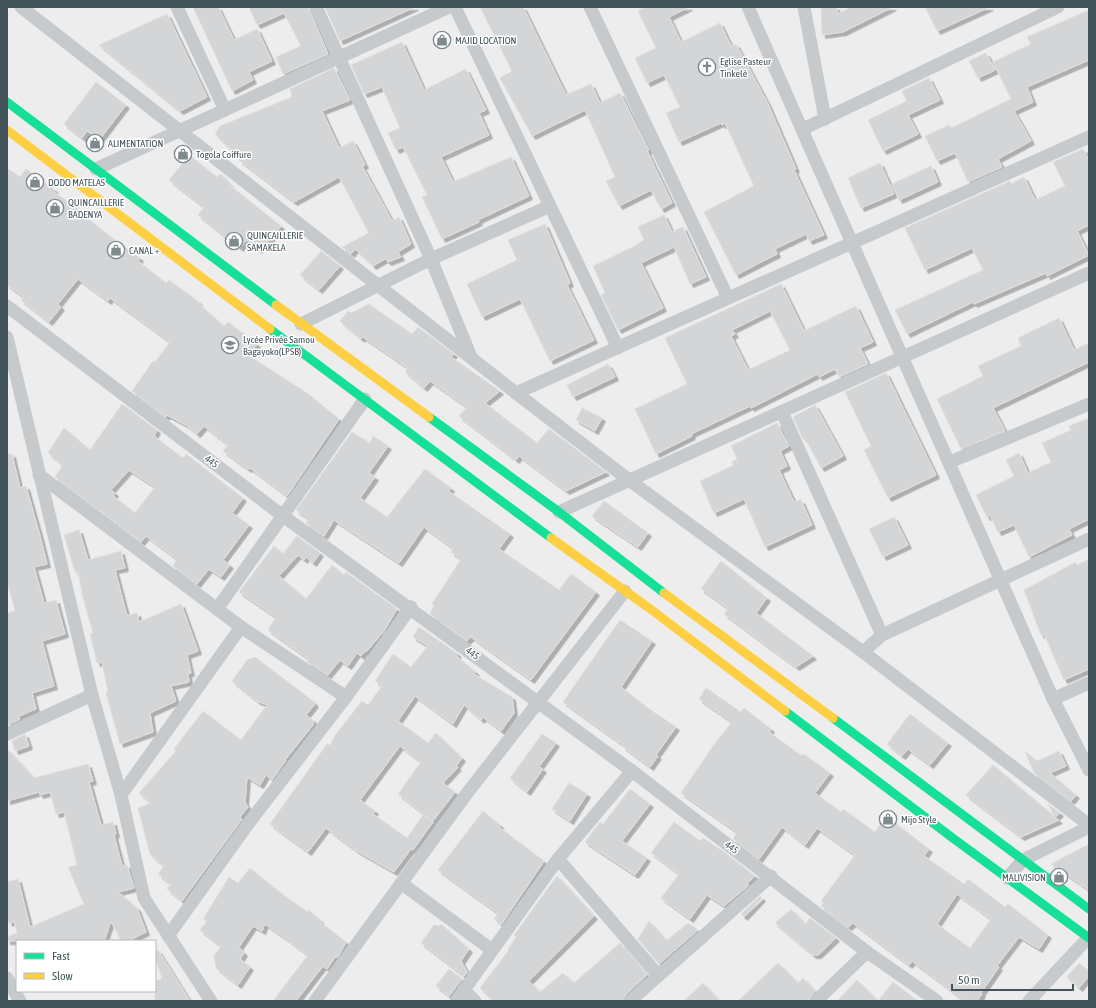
<svg xmlns="http://www.w3.org/2000/svg" width="1096" height="1008" font-family="'Asap Condensed',sans-serif">
<style>
.building{fill:#d4d5d6;stroke:#dfdfe0;fill-rule:evenodd;filter:url(#shadow)}
.lines{fill:none;stroke-linecap:round;stroke-linejoin:round}
.street{stroke:#c6cacc;stroke-width:13}
.fast{stroke:#16e098;stroke-width:9}
.slow{stroke:#ffcf43;stroke-width:9}
.labels{text-anchor:middle;stroke-width:3;stroke-linejoin:round;paint-order:stroke}
.poi-label{font-size:10px;fill:#43545b;stroke:#fff;text-anchor:start}
.street-label{font-size:10px;fill:#43545b;stroke:#fff}
</style>
<defs>
<filter id="shadow"><feDropShadow dx="3.5" dy="3.5" stdDeviation="0" flood-color="#0004"/></filter>
</defs>
<rect width="100%" height="100%" fill="#eeeded"/>
<g class="building">
<polygon points="193,7 218,7 234,40 257,29 272,61 249,72 253,80 232,91"/>
<polygon points="249,7 308,7 328,54 283,74 276,57 301,46 284,13 257,25"/>
<polygon points="325,7 415,7 340,41"/>
<polygon points="480,7 523,7 566,95 591,84 600,103 620,93 649,150 647,151 672,203 661,209 651,190 619,206 606,181 615,177 585,110 532,136 500,78 512,71"/>
<polygon points="646,7 689,7 669,17 681,42 720,23 731,46 736,44 768,104 796,169 794,170 824,235 809,241 806,234 775,249 777,254 736,275 704,212 754,186 725,123 722,125 721,123 679,142 666,113 680,107 664,75 647,83 635,58 656,48 638,11"/>
<polygon points="821,7 836,7 838,14 851,7 893,7 843,32 822,35"/>
<polygon points="925,7 990,7 937,31"/>
<polygon points="1089,10 1089,60 1027,87 1033,102 1014,111 1031,141 998,159 1002,167 968,182 955,153 937,161 925,136 949,125 951,128 1011,99 993,62 1031,44 1027,37"/>
<polygon points="167,14 207,97 180,111 99,45"/>
<polygon points="402,42 424,90 466,69 486,110 479,113 489,135 441,157 453,182 511,157 529,196 478,220 479,222 442,239 422,197 427,195 403,147 396,150 388,133 400,128 382,87 364,94 351,65"/>
<polygon points="986,53 995,70 978,78 969,61"/>
<polygon points="334,68 350,100 322,111 339,148 353,141 365,165 362,166 392,221 399,217 411,244 398,252 401,257 388,262 385,259 373,266 355,249 351,254 342,247 369,233 339,177 294,202 239,160 240,159 215,134 220,126 292,97 290,89"/>
<polygon points="929,78 940,100 908,115 918,134 883,151 868,120 907,101 902,91"/>
<polygon points="96,82 126,105 100,139 87,131 82,138 64,124"/>
<polygon points="1083,149 1089,161 1089,225 1077,231 1089,255 1047,276 1046,273 974,304 973,302 907,334 895,310 983,270 972,248 925,270 905,228 1010,181 1011,184 1024,177 1035,200 1065,186 1053,162"/>
<polygon points="189,155 217,177 221,174 232,187 281,226 263,248 261,246 259,250 246,240 240,248 198,215 204,207 169,180"/>
<polygon points="880,163 894,194 861,208 848,178"/>
<polygon points="931,166 938,182 899,200 892,184"/>
<polygon points="7,168 20,177 26,169 55,190 54,192 86,214 85,216 111,237 140,258 138,261 166,283 169,280 199,302 198,303 224,326 228,322 257,344 248,355 307,393 339,419 287,496 250,468 248,469 223,451 228,445 204,426 197,434 186,425 167,415 166,417 132,391 153,361 155,362 170,342 110,298 108,301 78,279 58,304 61,307 49,322 21,300 24,297 7,285"/>
<polygon points="664,215 672,232 683,227 706,277 690,284 674,247 641,263 663,308 618,330 601,295 605,293 593,266 637,245 637,244 644,240 638,227"/>
<polygon points="545,224 570,283 567,285 594,340 550,361 520,299 482,317 467,284 517,260 508,240"/>
<polygon points="321,251 340,266 319,290 300,275"/>
<path d="M781 284 804 331 856 306 873 342 860 348 868 364 839 377 835 369 819 377 818 374 751 408 750 406 691 434 692 436 656 454 635 409 687 384 665 338ZM770 311 790 350 748 370 731 336 735 334 732 330Z"/>
<polygon points="369,304 412,334 418,327 454,354 451,357 500,391 485,403 537,443 549,429 606,472 566,491 519,456 516,460 459,416 467,407 430,381 424,388 405,372 408,368 363,337 361,339 340,321 348,311 351,313"/>
<polygon points="1059,318 1074,350 1089,343 1089,362 993,408 1005,431 961,449 937,399 983,376 978,366 1021,346 1018,338"/>
<polygon points="608,364 615,377 573,397 567,385"/>
<polygon points="886,373 936,475 888,498 864,450 871,446 845,392"/>
<path d="M122 404 157 430 154 436 183 458 186 454 243 498 232 513 249 525 223 560 230 565 221 577 209 569 197 584 173 566 177 559 146 536 141 542 55 477 63 465 48 453 64 428 90 450ZM129 470 155 487 135 513 113 496 115 493 111 490Z"/>
<polygon points="815,405 843,456 821,468 805,438 803,439 793,417"/>
<polygon points="582,408 602,418 595,431 576,420"/>
<polygon points="1089,418 1089,519 1069,529 1072,535 1029,557 1014,525 998,532 990,515 987,517 976,495 1014,476 1006,460 1019,453 1028,473 1051,462 1042,443 1071,430 1069,426"/>
<polygon points="777,423 789,446 780,451 787,466 779,470 794,502 801,500 812,525 765,547 744,499 714,513 700,481 734,465 732,462 737,459 731,446"/>
<polygon points="352,432 370,443 373,436 388,446 369,473 375,477 360,498 387,517 425,469 451,488 449,491 451,493 510,534 499,549 559,590 571,574 596,592 531,680 471,637 467,641 430,614 434,605 432,604 461,559 451,552 454,549 424,527 399,563 334,520 324,536 306,523 309,519 296,510"/>
<polygon points="7,454 12,454 20,488 26,486 40,536 47,564 34,567 44,603 56,600 65,634 42,641 54,686 32,693 36,709 19,716 20,719 7,725 7,613 15,611 7,581"/>
<polygon points="604,501 648,533 638,547 592,516"/>
<polygon points="894,517 908,545 883,557 869,529"/>
<polygon points="79,530 88,560 121,551 125,568 115,570 127,616 137,613 139,622 181,604 198,651 187,655 191,673 188,673 189,682 171,686 176,701 150,713 153,732 120,744 106,693 108,692 102,662 97,663 90,634 93,633 83,598 78,571 75,572 64,535"/>
<polygon points="297,536 320,553 313,563 306,557 304,560 298,555 279,576 306,599 332,565 344,575 346,572 397,609 384,631 366,652 365,651 361,656 357,653 348,666 340,660 328,675 307,662 309,659 268,630 276,617 239,592 274,546 283,554"/>
<polygon points="1089,559 1089,669 1064,680 1044,634 1041,635 1024,590 1076,562 1077,565"/>
<polygon points="721,561 767,598 756,613 813,656 796,667 724,614 728,608 701,589"/>
<polygon points="620,620 652,641 621,687 648,708 676,727 656,755 658,756 650,767 622,746 623,745 563,702"/>
<polygon points="419,627 458,654 456,656 476,672 474,674 512,697 514,713 501,731 483,717 481,720 464,705 453,724 415,696 398,721 428,743 436,733 462,758 456,766 458,767 443,783 455,792 433,821 398,794 421,762 400,746 360,800 375,811 373,814 407,838 423,815 433,822 413,850 411,849 394,872 357,851 326,828 308,852 270,824 327,744 330,745 336,734 362,701 368,705 382,686 375,681 393,654 411,667 428,646 413,637"/>
<polygon points="255,657 313,701 315,704 306,715 313,720 313,725 285,760 286,760 272,780 266,775 260,785 247,777 245,802 248,807 240,817 242,819 182,901 167,889 171,884 158,874 164,866 150,854 138,808 151,803 139,793 176,751 174,749 203,711 241,740 267,705 257,701 232,681 247,660"/>
<path d="M706 688 741 712 744 708 771 729 769 732 802 756 804 754 830 773 815 793 841 812 843 809 875 832 886 816 929 849 924 856 964 884 968 879 1005 907 1008 904 1048 935 1039 949 1019 937 997 966 999 967 981 993 982 994 977 1001H965L912 961 909 965 853 923 848 927 821 906 824 903 821 901 855 855 817 828 805 845 782 827 759 859 733 839 737 832 681 793 713 746 732 722 699 699ZM957 894 991 919 970 948 937 924Z"/>
<polygon points="910,714 948,743 930,765 908,749 902,756 887,744"/>
<polygon points="25,734 29,746 15,751 12,741"/>
<polygon points="542,734 556,743 539,767 543,769 527,792 510,778"/>
<polygon points="7,749 34,778 88,764 93,781 89,782 101,825 113,822 116,834 114,835 122,866 127,865 132,881 134,888 118,892 137,908 146,932 128,941 121,941 111,921 104,941 7,941 7,937 17,933 14,921 9,923 7,914 7,882 18,879 30,927 84,904 68,867 77,865 64,812 56,814 50,792 40,795 39,792 7,801"/>
<polygon points="1025,751 1037,761 1059,751 1066,766 1050,773 1076,795 1071,801 1034,773"/>
<polygon points="993,765 1054,816 1048,804 1060,813 1055,818 1059,820 1021,837 966,795"/>
<polygon points="569,783 587,794 570,821 552,809"/>
<polygon points="630,789 650,804 622,841 647,858 635,875 585,842 600,822 603,824"/>
<polygon points="483,811 500,825 499,827 544,861 501,925 494,919 498,913 438,870"/>
<polygon points="674,822 700,841 703,838 724,852 755,876 747,884 749,885 724,906 707,895 690,919 661,898 679,874 651,853"/>
<polygon points="1089,844 1089,890 1051,864"/>
<polygon points="250,868 282,894 308,912 309,910 320,920 320,922 346,942 338,957 335,957 327,969 323,966 296,1001 273,1001 308,955 288,940 265,924 262,931 253,926 239,947 244,953 240,959 250,967 238,985 216,968 214,956 221,946 200,930 207,921 203,919 229,877 238,883"/>
<polygon points="557,876 594,916 529,981 540,992 563,973 574,983 620,943 647,975 625,995 622,1001 493,1001 480,988 509,950 508,949 516,937 514,935"/>
<polygon points="760,896 762,898 744,917 741,914"/>
<polygon points="791,909 805,924 810,918 836,938 818,955 813,955 775,923"/>
<polygon points="649,921 666,941 688,923 698,930 659,964 638,939"/>
<polygon points="441,924 469,949 461,961 467,972 464,976 421,943 434,925 439,926"/>
<polygon points="158,950 190,1001 155,1001 155,982 162,978 155,958 155,951"/>
<polygon points="778,963 798,983 803,978 815,991 808,1001 738,1001"/>
<polygon points="1079,963 1089,971 1089,976 1079,988 1067,977"/>
<polygon points="449,969 462,979 449,996 436,986"/>
<polygon points="857,980 878,1001 893,982 918,1001 837,1001"/>
<polygon points="703,983 719,1001 684,1001"/>
</g>
<g class="lines">
<g class="street">
<polyline points="21,7 516,393 629,480 863,652 1089,825"/>
<polyline points="177,7 225,110"/>
<polyline points="316,7 431,259 471,357"/>
<polyline points="455,7 618,348"/>
<polyline points="590,7 728,298"/>
<polyline points="748,7 1053,699 1089,770"/>
<polyline points="804,7 825,119"/>
<polyline points="803,129 1058,7"/>
<polyline points="96,169 449,7"/>
<polyline points="7,306 283,516 632,771 867,952 937,1001"/>
<polyline points="301,324 431,259 550,206"/>
<polyline points="7,337 92,695 121,795 144,898 211,1001"/>
<polyline points="516,393 1089,137"/>
<polyline points="782,412 882,635"/>
<polyline points="950,462 1089,404"/>
<polyline points="39,475 241,627 346,697"/>
<polyline points="559,512 1089,273"/>
<polyline points="217,609 365,399"/>
<polyline points="863,652 882,635 1089,539"/>
<polyline points="1053,699 1089,683"/>
<polyline points="7,734 92,695"/>
<polyline points="121,795 241,627"/>
<polyline points="558,859 658,975"/>
<polyline points="1007,878 1023,860 1089,827"/>
<polyline points="401,883 492,950"/>
<polyline points="168,936 248,824 346,697 411,607"/>
<polyline points="7,978 20,1001"/>
<polyline points="464,990 475,1001"/>
<polyline points="315,1001 468,792 625,591"/>
<polyline points="456,1001 558,859 632,771"/>
<polyline points="630,1001 771,876"/>
<polyline points="816,1001 867,952"/>
<polyline points="1029,1001 1088,938"/>
</g>
<g class="fast">
<polyline points="7,102 276,305"/>
<polyline points="270,329 551,538"/>
<polyline points="429,417 559,512 664,593"/>
<polyline points="785,711 954,839 1089,938"/>
<polyline points="833,718 1089,909"/>
</g>
<g class="slow">
<polyline points="7,130 270,329"/>
<polyline points="276,305 429,417"/>
<polyline points="551,538 649,608 785,711"/>
<polyline points="664,593 833,718"/>
</g>
</g>
<defs>
<symbol id="shop-ring" viewBox="-11 -11 22 22"><circle r="9.5" fill="#fff" stroke="#7f8a8e" stroke-width="1.5"/><path d="M-5-2.5h2.3a2.7 3.5 0 0 1 5.4 0H5L5.5 6h-11ZM-1.5-2.5h3a1.5 2.3 0 0 0-3 0Z" fill="#7f8a8e"/></symbol>
<symbol id="church-ring" viewBox="-11 -11 22 22"><circle r="9.5" fill="#fff" stroke="#7f8a8e" stroke-width="1.5"/><path d="M-1.2-6h2.4v3.5h3.3v2.4h-3.3V6h-2.4V-.1h-3.3v-2.4h3.3Z" fill="#7f8a8e"/></symbol>
<symbol id="school-ring" viewBox="-11 -11 22 22"><circle r="9.5" fill="#fff" stroke="#7f8a8e" stroke-width="1.5"/><path d="M0-5L7-2L0 1L-7-2ZM-4 1L0 2.5L4 1V4Q0 6-4 4Z" fill="#7f8a8e"/></symbol>
</defs>
<g fill-rule="evenodd">
<use href="#shop-ring" x="432" y="30" width="20" height="20"/>
<use href="#church-ring" x="697" y="57" width="20" height="20"/>
<use href="#shop-ring" x="85" y="133" width="20" height="20"/>
<use href="#shop-ring" x="173" y="144" width="20" height="20"/>
<use href="#shop-ring" x="25" y="172" width="20" height="20"/>
<use href="#shop-ring" x="45" y="198" width="20" height="20"/>
<use href="#shop-ring" x="224" y="231" width="20" height="20"/>
<use href="#shop-ring" x="106" y="240" width="20" height="20"/>
<use href="#school-ring" x="220" y="335" width="20" height="20"/>
<use href="#shop-ring" x="878" y="809" width="20" height="20"/>
<use href="#shop-ring" x="1049" y="867" width="20" height="20"/>
</g>
<g class="labels">
<g class="poi-label">
<text x="455" y="44">MAJID LOCATION</text>
<text x="720" y="65">Eglise Pasteur<tspan x="720" dy="12">Tinkelé</tspan></text>
<text x="108" y="147">ALIMENTATION</text>
<text x="196" y="158">Togola Coiffure</text>
<text x="48" y="186">DODO MATELAS</text>
<text x="68" y="206">QUINCAILLERIE<tspan x="68" dy="12">BADENYA</tspan></text>
<text x="247" y="239">QUINCAILLERIE<tspan x="247" dy="12">SAMAKELA</tspan></text>
<text x="129" y="254">CANAL +</text>
<text x="243" y="343">Lycée Privée Samou<tspan x="243" dy="12">Bagayoko(LPSB)</tspan></text>
<text x="901" y="823">Mijo Style</text>
<text x="1046" y="881" text-anchor="end">MALIVISION</text>
</g>
<g class="street-label">
<text transform="translate(212 461) rotate(37)" y="4">445</text>
<text transform="translate(473 653) rotate(36)" y="4">445</text>
<text transform="translate(732 847) rotate(37)" y="4">445</text>
</g>
</g>
<rect width="1096" height="1008" fill="none" stroke="#43545b" stroke-width="16"/>
<rect x="16" y="940" width="140" height="52" fill="#ffffff" stroke="#b4bbbd"/>
<rect x="24" y="953" width="20" height="6" fill="#16e098" stroke="#b4bbbd"/>
<text x="52" y="960" font-size="12" fill="#43545b">Fast</text>
<rect x="24" y="973" width="20" height="6" fill="#ffcf43" stroke="#b4bbbd"/>
<text x="52" y="980" font-size="12" fill="#43545b">Slow</text>
<path d="M952 984v6h121v-6" fill="none" stroke="#43545b" stroke-width="2"/>
<text x="958" y="984" font-size="12" fill="#43545b" stroke="#ffffff" stroke-width="3" paint-order="stroke">50 m</text>
</svg>
